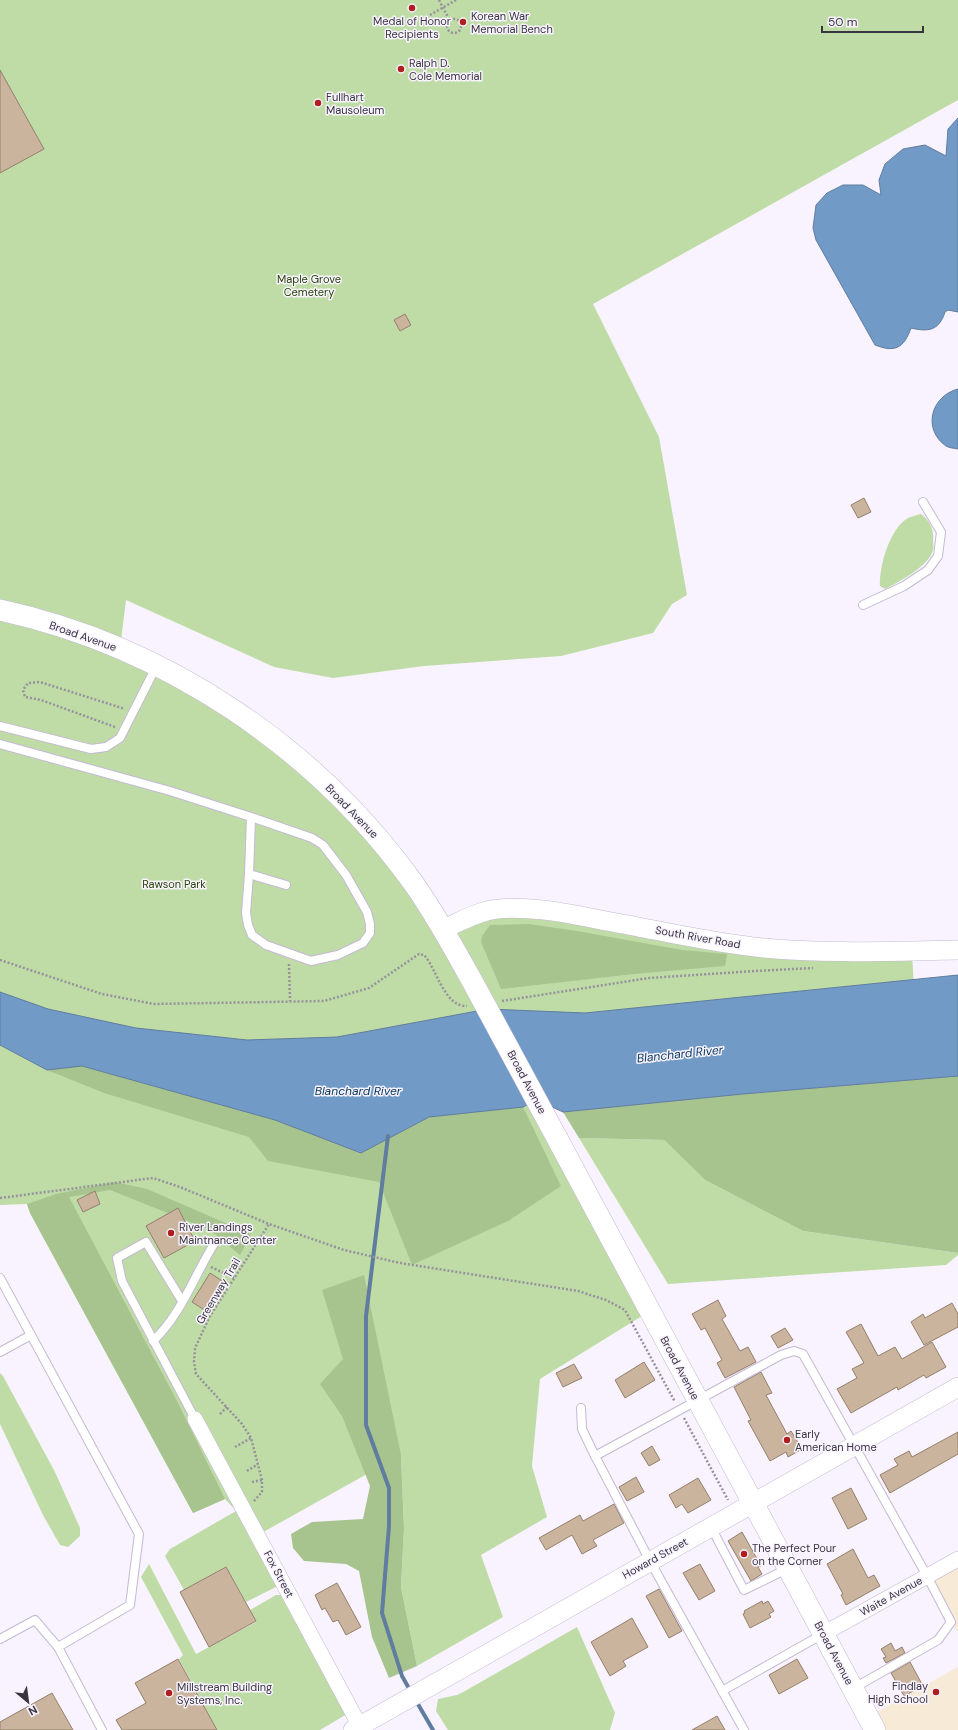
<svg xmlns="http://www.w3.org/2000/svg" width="958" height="1730" font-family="'DM Sans',sans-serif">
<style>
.education{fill:#f7ead6}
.green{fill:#bfdca7}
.forest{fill:#a7c48f}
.water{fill:#719bc6;stroke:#607c9e}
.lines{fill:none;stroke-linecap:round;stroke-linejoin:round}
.stream{stroke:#607c9e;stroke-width:4}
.building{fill:#cab49e;stroke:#94806b}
.service-casing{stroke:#c4b9d3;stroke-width:10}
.minor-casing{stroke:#c4b9d3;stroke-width:16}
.tertiary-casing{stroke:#c4b9d3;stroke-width:20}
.secondary-casing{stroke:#c4b9d3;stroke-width:22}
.path{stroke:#96929c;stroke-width:2.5;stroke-dasharray:2 2;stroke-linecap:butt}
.service{stroke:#fff;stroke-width:8}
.minor{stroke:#fff;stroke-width:15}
.tertiary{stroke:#fff;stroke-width:19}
.secondary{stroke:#fff;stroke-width:21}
.secondary-bridge-casing{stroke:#c4b9d3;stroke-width:22;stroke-linecap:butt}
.secondary-bridge{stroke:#fff;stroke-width:21}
.poi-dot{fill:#b01f1f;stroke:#f8f3fe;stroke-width:1.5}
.labels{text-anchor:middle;stroke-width:3;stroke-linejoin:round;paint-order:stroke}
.poi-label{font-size:11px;fill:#39353f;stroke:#f8f3fe;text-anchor:start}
.park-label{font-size:11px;fill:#2a440a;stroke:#f8f3fe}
.street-label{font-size:11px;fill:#39353f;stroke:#f8f3fe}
.water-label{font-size:12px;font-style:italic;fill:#04355e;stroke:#f8f3fe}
</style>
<rect width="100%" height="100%" fill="#f8f3fe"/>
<g class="education">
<polygon points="958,1559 958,1633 927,1576"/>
<polygon points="958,1667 958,1730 875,1730 868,1717"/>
</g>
<g class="green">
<polygon points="0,0 958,0 958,100 593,304 659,437 687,595 672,604 653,633 561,656 424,666 333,678 274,667 126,600 120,649 251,722 343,800 443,929 533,909 764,948 912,951 916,1030 523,1073 650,1311 540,1379 532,1466 547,1517 481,1555 503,1617 417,1666 401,1587 404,1527 401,1455 258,1535 284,1583 246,1602 226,1567 184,1590 165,1556 170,1549 236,1511 225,1499 193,1513 30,1213 27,1204 0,1205"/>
<path d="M921 514C930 521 934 529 933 541 933 544 934 547 933 550 929 566 899 582 885 589L880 586C879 566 890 528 908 518 912 516 917 515 921 514Z"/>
<polygon points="579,1138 664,1140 705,1180 803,1231 958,1253 958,1255 946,1265 668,1284"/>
<polygon points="0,1373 3,1376 55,1472 80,1528 80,1536 68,1547 60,1545 43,1515 0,1424"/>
<polygon points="149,1564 196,1654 256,1622 250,1610 276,1595 290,1595 352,1711 320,1730 217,1730 179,1659 183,1655 141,1577"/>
<polygon points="577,1627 615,1713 610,1730 448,1730 436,1711 438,1699 457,1695 465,1691"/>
</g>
<g class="forest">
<polygon points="529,924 577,931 682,950 727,954 725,966 634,974 501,989 481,942 482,936 490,925"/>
<polygon points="81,1066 275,1120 361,1153 429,1117 523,1107 561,1186 508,1221 412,1265 379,1182 268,1161 249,1137 104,1093 47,1070"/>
<polygon points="958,1076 958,1253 803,1231 705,1180 664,1140 579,1138 563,1112 743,1094"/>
<polygon points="115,1182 147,1189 251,1234 240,1255 210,1230 110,1190 69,1197 178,1403 225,1499 193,1513 30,1213 27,1204 56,1194"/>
<polygon points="364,1275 401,1455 404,1528 401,1587 417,1666 389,1678 372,1637 359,1571 346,1564 304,1561 293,1548 291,1534 312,1522 363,1519 370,1486 342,1416 320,1384 343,1359 322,1290"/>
</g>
<g class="water">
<path d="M958 118V312L948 310 945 312C939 331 928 332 911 328 904 348 895 353 875 345L816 240 813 228 816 205 827 193 843 185H863L881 195 879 180 885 164 903 149 925 145 946 156 948 129Z"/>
<path d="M958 389V449C954 448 949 448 946 446 922 429 931 396 958 389Z"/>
<polygon points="958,975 958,1076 743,1094 563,1112 537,1100 523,1107 429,1117 361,1153 275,1120 82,1066 47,1070 0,1045 0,992 48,1009 136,1028 247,1040 337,1037 488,1009 585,1013"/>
</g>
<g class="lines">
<g class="stream">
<polyline points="388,1136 366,1316 366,1425 389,1488 389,1526 382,1613 402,1676 411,1692"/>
<polyline points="415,1699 433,1730"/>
</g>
</g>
<g class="building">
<polygon points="0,70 44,149 0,173"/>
<polygon points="405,314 411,325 400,331 394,320"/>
<polygon points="864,498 871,512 858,518 851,505"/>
<polygon points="95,1191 100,1204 83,1212 77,1200"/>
<polygon points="178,1208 195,1241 164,1258 146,1226"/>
<polygon points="210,1273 224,1282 206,1311 192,1302"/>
<polygon points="718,1300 726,1316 722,1319 740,1351 748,1347 756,1362 725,1378 717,1363 722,1360 705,1328 701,1330 692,1314"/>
<polygon points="952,1303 958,1314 958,1327 924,1345 911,1322 923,1314 925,1318"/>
<polygon points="861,1324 878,1356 895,1347 902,1359 932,1342 946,1367 926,1378 924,1375 898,1390 897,1387 851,1413 837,1389 857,1378 852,1369 864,1363 846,1332"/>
<polygon points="785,1328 793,1340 778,1348 771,1336"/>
<polygon points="644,1362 655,1380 625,1398 615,1380"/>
<polygon points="574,1364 582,1378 563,1387 556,1373"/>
<polygon points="761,1372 772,1393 766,1395 787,1434 791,1431 802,1449 788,1457 786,1452 770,1461 748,1421 751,1420 734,1387"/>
<polygon points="958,1432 958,1454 890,1493 880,1475 898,1465 894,1459 909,1451 912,1457"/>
<polygon points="652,1446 660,1460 649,1466 641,1453"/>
<polygon points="636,1477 644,1492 627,1501 619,1487"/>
<polygon points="698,1478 711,1500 688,1513 682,1504 676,1508 669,1495"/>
<polygon points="851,1488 867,1519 848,1529 832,1498"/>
<polygon points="614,1504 624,1523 593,1540 597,1546 582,1554 572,1535 546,1550 539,1538 580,1515 583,1521"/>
<polygon points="742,1532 761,1566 758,1567 762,1574 751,1581 728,1541"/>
<polygon points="853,1549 868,1578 874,1575 880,1586 846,1605 841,1595 843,1594 827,1564"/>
<polygon points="700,1564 715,1591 699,1600 683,1573"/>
<polygon points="226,1567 256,1621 209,1647 180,1592"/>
<polygon points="337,1583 361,1627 346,1635 338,1620 333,1622 325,1608 322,1610 315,1595"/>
<polygon points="659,1589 682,1631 669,1638 646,1596"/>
<polygon points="762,1601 763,1604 768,1601 774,1611 769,1614 771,1617 750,1628 743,1614 745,1613 744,1611"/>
<polygon points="632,1618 648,1647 623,1661 626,1666 610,1676 591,1642"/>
<polygon points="891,1643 895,1651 902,1647 905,1653 886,1663 883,1658 886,1657 881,1649"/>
<polygon points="178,1659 217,1730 122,1730 116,1720 146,1703 135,1683"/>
<polygon points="797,1659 808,1678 779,1694 769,1675"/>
<polygon points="910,1662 923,1686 904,1696 891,1673"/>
<polygon points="52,1693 73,1730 0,1730 0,1722"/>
<polygon points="717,1716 725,1730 692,1730"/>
</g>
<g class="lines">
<defs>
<g id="service">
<polyline points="863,605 904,586 928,570 938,556 941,532 923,502"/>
<polyline points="0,726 91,749 106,747 120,738 156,667"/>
<polyline points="0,744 170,791 251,817 312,838 323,845 346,875 367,912 370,924 370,933 363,943 338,955 311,961 266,945 252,935 248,925 246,913 249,874 251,817"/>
<polyline points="249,874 286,885"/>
<polyline points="0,1278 139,1534 130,1605 58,1647 102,1730"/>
<polyline points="182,1301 146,1242 117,1258 122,1281 195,1419"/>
<path d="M153 1341C181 1315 194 1276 214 1244"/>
<polyline points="0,1352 31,1335"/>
<polyline points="581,1408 582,1429 595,1456"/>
<polyline points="711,1527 744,1590 787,1569"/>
<polyline points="0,1639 35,1620 58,1647"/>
<polyline points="722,1691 823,1634"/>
<polyline points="744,1730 650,1561 595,1456 781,1355 794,1351 803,1354 927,1576 951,1622 938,1640 854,1688"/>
</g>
<g id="minor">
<polyline points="195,1419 362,1730"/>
<polyline points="823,1634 958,1559"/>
</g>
<g id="tertiary">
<path d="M443 929C456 924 469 916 483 912 516 902 572 914 606 921 658 930 711 943 764 948 828 954 894 951 958 950"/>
<polyline points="353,1730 958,1387"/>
</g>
<g id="secondary">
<path d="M0 610C165 646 316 747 414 884 438 918 457 954 477 990"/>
<polyline points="558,1140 875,1730"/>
</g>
</defs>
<use href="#service" class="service-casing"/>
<use href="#minor" class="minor-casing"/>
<use href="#tertiary" class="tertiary-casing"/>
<use href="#secondary" class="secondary-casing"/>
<g class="path">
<polyline points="439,0 450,21"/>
<polyline points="430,15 456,0"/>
<circle cx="454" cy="26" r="7"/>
<polyline points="115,727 41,700 25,697 23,690 28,683 40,682 125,709"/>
<path d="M0 960 102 994 154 1004 324 1001 369 988 419 954 424 955C437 969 444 1007 467 1006"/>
<polyline points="289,964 290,1001"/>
<polyline points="502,1001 649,978 755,971 813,968"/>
<polyline points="0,1198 153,1178 180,1187 269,1224 344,1250 400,1263 578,1291 606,1300 625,1310 675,1402"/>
<polyline points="211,1267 234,1278"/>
<polyline points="220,1414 227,1407"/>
<polyline points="684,1418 728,1500"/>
<polyline points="235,1447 251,1438"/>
<polyline points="247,1471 258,1464"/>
<polyline points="252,1482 262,1480"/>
<polyline points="254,1501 262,1492 262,1480 251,1438 242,1424 196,1374 194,1362 195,1348 210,1316 269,1224"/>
</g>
<use href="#service" class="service"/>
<use href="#minor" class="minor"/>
<use href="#tertiary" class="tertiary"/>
<use href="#secondary" class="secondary"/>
<defs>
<polyline id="secondary-bridge" points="477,990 558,1140"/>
</defs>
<use href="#secondary-bridge" class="secondary-bridge-casing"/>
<use href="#secondary-bridge" class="secondary-bridge"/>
</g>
<g class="poi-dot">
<circle cx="412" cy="8" r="4"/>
<circle cx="463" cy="22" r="4"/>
<circle cx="401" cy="69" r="4"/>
<circle cx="318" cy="103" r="4"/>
<circle cx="171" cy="1233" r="4"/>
<circle cx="787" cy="1440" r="4"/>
<circle cx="744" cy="1554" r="4"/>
<circle cx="936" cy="1692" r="4"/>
<circle cx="169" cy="1693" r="4"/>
</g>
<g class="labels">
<g class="poi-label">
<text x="471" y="20">Korean War<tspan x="471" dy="13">Memorial Bench</tspan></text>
<text x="412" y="25" text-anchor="middle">Medal of Honor<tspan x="412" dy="13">Recipients</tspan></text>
<text x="409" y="67">Ralph D.<tspan x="409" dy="13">Cole Memorial</tspan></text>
<text x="326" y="101">Fullhart<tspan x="326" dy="13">Mausoleum</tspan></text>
<text x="179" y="1231">River Landings<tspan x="179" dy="13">Maintnance Center</tspan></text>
<text x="795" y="1438">Early<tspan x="795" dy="13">American Home</tspan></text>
<text x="752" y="1552">The Perfect Pour<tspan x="752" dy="13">on the Corner</tspan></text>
<text x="928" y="1690" text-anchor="end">Findlay<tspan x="928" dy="13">High School</tspan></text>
<text x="177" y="1691">Millstream Building<tspan x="177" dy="13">Systems, Inc.</tspan></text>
</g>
<g class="park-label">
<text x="309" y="283">Maple Grove<tspan x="309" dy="13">Cemetery</tspan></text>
<text x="174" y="888">Rawson Park</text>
</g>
<g class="street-label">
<text transform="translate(83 636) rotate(19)" y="4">Broad Avenue</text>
<text transform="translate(352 811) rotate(46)" y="4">Broad Avenue</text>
<text transform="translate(698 937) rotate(10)" y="4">South River Road</text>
<text transform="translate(527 1082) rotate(62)" y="4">Broad Avenue</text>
<text transform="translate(218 1291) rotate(-59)" y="4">Greenway Trail</text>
<text transform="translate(680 1368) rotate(62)" y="4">Broad Avenue</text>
<text transform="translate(655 1558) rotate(-29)" y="4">Howard Street</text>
<text transform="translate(279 1574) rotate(62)" y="4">Fox Street</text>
<text transform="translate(891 1596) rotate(-29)" y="4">Waite Avenue</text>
<text transform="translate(834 1653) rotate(62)" y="4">Broad Avenue</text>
</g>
<g class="water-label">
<text transform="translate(680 1054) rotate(-6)" y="4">Blanchard River</text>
<text x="358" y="1095">Blanchard River</text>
</g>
</g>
<g transform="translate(28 1702) rotate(151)" stroke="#f8f3fe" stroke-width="3" paint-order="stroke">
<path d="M0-3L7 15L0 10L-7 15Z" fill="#39353f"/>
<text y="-6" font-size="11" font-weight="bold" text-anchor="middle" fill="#39353f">N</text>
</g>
<path d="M822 26v6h101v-6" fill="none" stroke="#39353f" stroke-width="2"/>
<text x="828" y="26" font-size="12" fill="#39353f" stroke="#f8f3fe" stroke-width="3" paint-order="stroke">50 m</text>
</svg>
